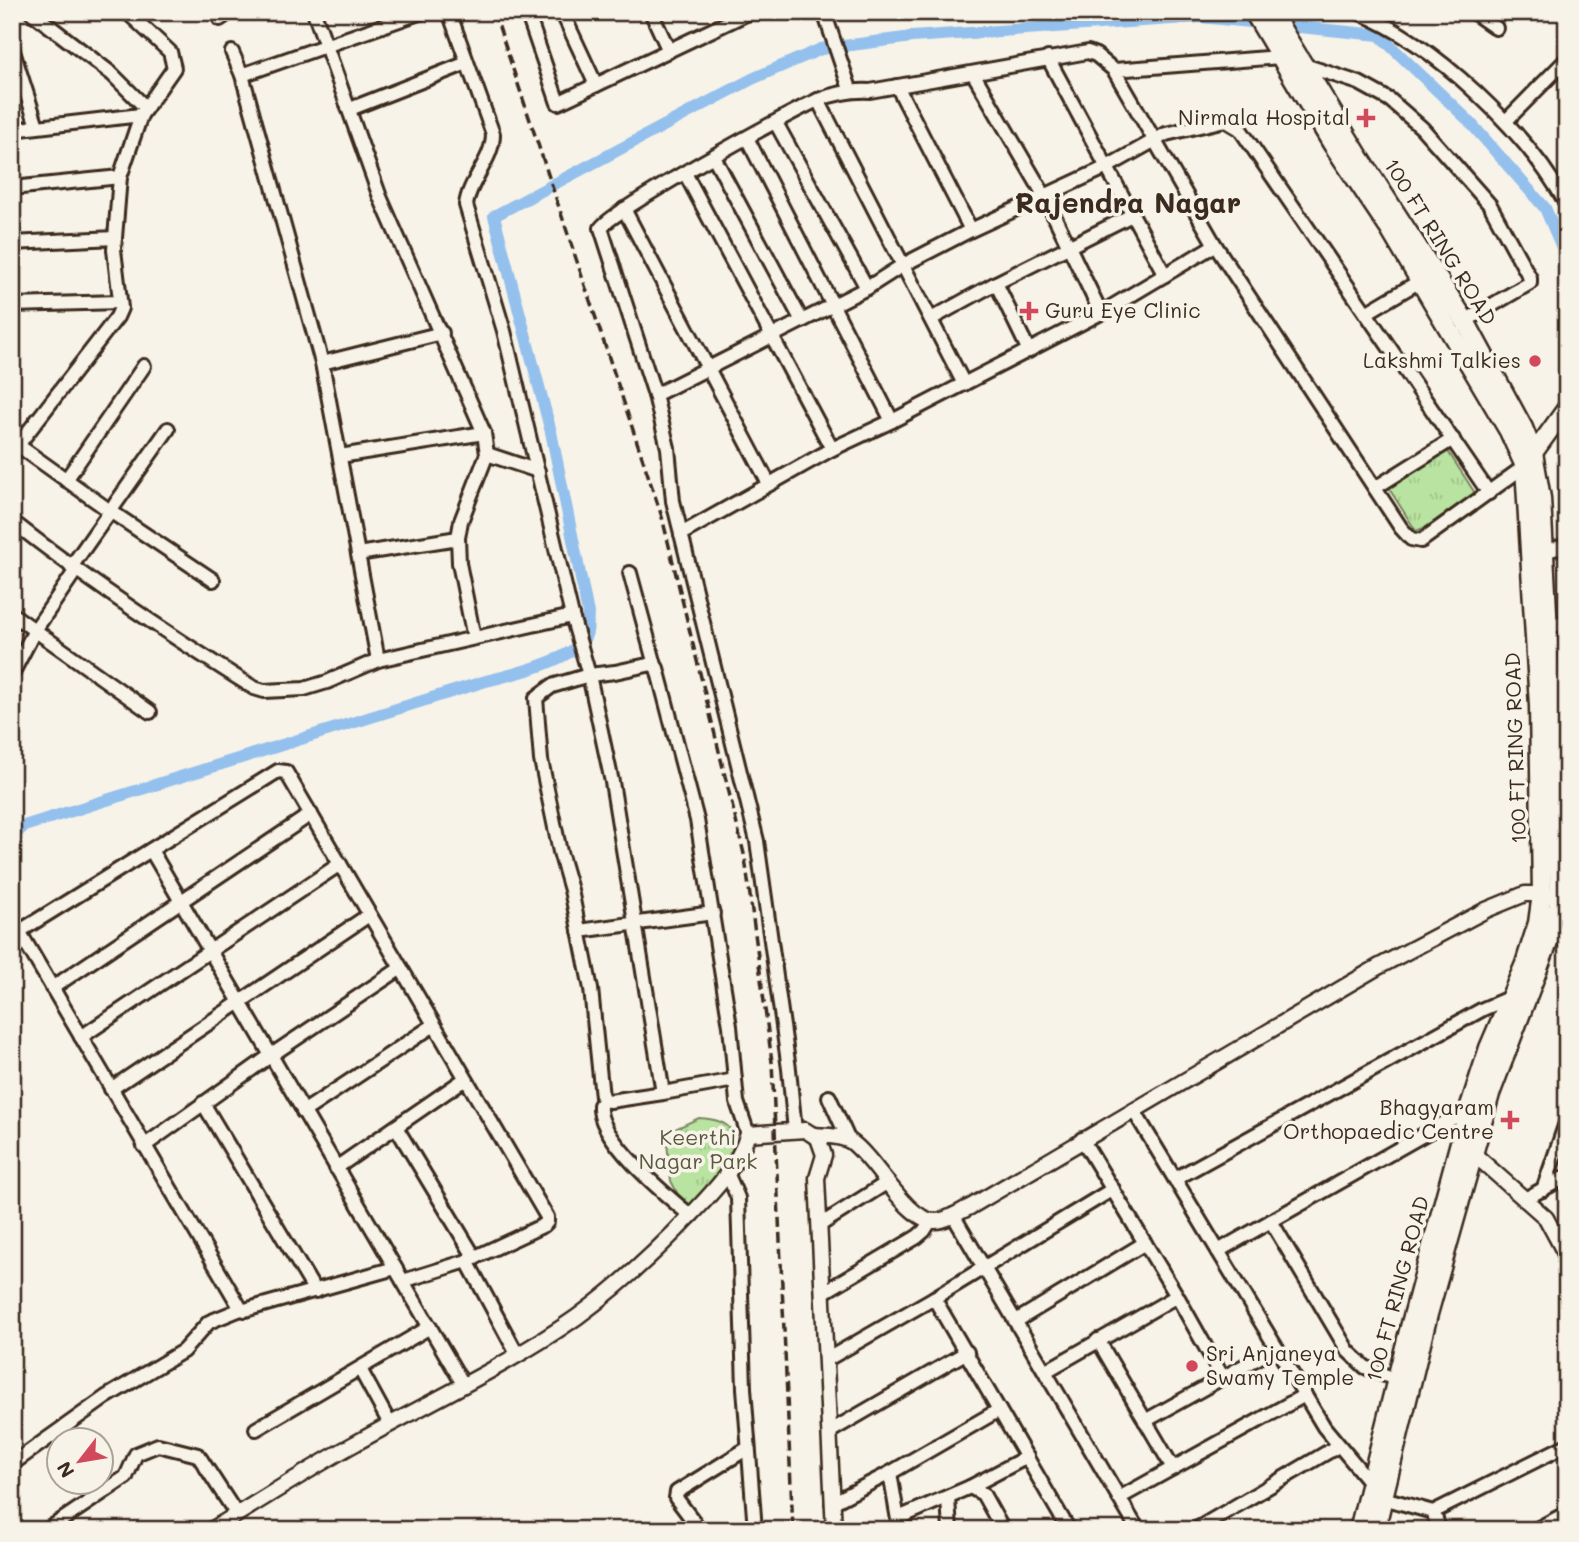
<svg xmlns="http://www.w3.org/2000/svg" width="1579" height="1542" font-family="Mali,sans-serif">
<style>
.park{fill:url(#park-tufts);stroke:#7a865f;stroke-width:2}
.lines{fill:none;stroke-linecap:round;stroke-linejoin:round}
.canal{stroke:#94c0ed;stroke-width:12}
.minor-casing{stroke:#3b2a1e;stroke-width:18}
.tertiary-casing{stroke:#3b2a1e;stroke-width:19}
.secondary-casing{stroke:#3b2a1e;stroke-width:21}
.primary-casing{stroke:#3b2a1e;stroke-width:23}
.minor{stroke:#f7f3e8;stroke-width:12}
.tertiary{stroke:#f7f3e8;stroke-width:14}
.secondary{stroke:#f7f3e8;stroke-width:16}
.primary{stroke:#f7f3e8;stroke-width:18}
.rail{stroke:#3b2a1e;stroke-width:3.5;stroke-dasharray:10 5;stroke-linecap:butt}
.poi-dot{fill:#d1495b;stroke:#f7f3e8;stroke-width:2.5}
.labels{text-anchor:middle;stroke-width:7;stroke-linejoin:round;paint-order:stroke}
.poi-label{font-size:21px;fill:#3b2a1e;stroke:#f7f3e8;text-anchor:end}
.street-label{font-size:21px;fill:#3b2a1e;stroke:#f7f3e8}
.park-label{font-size:21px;fill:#5a583e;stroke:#f7f3e8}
.district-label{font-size:28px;font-weight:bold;fill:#3b2a1e;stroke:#f7f3e8}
</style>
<defs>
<pattern id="park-tufts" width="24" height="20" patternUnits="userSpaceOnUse" patternTransform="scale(1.75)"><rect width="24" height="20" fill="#b9e3a0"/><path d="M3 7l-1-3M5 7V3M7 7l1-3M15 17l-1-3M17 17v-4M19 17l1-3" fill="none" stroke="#a0c389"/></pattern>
</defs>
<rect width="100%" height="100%" fill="#f7f3e8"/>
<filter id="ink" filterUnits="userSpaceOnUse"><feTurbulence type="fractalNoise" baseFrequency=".0143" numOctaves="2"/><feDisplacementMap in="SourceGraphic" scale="14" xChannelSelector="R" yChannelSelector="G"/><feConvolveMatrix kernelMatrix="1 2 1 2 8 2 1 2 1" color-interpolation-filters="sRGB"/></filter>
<g filter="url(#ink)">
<g class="park">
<polygon points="1447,450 1475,493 1426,527 1416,531 1388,487"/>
<path d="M699 1118C771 1121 713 1187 685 1208L671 1181 666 1133Z"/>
</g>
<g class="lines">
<path class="canal" d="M12 837 24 826 486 681C511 675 577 660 586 635 589 629 587 619 588 613L551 432 494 216 752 79 821 49 912 37 1201 17 1379 35 1468 120 1545 208 1567 259"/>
<defs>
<g id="minor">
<polyline points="31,12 112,74 146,108"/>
<polyline points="314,12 380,197 484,433 487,454 461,521 458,538 459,563 474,638"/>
<path d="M449 12 493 134C493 160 469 180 466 205L504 331 572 616 589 675 615 672 652 664 657 668 697 820 730 1026 737 1102 748 1134"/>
<polyline points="527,12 558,103 750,12"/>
<polyline points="562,12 596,85"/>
<polyline points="651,12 669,51"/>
<polyline points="824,12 850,89"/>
<path d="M1357 12C1435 43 1527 132 1567 205"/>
<polyline points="1473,12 1496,28"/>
<polyline points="220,19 230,12"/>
<polyline points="12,48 37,126"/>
<polyline points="232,52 242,75 322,363 378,660"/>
<polyline points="1048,58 1165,275"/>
<polyline points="1304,65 1359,83 1390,100 1422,128 1490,205 1530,278 1530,283 1465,321"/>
<polyline points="973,73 1044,195 1101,313"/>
<polyline points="242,75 422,12"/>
<polyline points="897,86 971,230"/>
<polyline points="818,100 964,384"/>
<polyline points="350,109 467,63"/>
<polyline points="1506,121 1567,59"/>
<polyline points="776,123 867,288"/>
<polyline points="12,130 141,115"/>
<polyline points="747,138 892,421"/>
<polyline points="714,157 802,321"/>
<polyline points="685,173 832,449"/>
<polyline points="12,188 120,177 141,115 174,68 170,52 127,12"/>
<polyline points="624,209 769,484"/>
<polyline points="12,243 115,238"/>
<polyline points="1215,245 1114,70 1280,57 1286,54"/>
<polyline points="996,283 1029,351"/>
<polyline points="12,305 120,302"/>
<polyline points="1366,313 1420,281"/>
<polyline points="931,319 996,283 1132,215"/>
<polyline points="322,363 442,333"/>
<polyline points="655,395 867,288 903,265 971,230 1107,167 1166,134 1225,120 1240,129 1489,493"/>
<polyline points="12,441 110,511 213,580"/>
<polyline points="18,445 117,317 121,308 114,250 120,177"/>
<polyline points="487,454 538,471"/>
<polyline points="340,456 484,433"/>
<polyline points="66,480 144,366"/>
<polyline points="1375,488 1453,439"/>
<path d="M12 521C89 582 171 636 254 688L264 691 304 689 327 682 378 660 572 616"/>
<polyline points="681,534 832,449 892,421 1101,313 1215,245 1401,528 1411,539 1421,541 1525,466"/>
<polyline points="1544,552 1567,545"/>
<polyline points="358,554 458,538"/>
<polyline points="71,567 168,429"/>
<polyline points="630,573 655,665"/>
<polyline points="12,614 150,712"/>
<polyline points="1548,628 1567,621"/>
<polyline points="12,674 35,630 76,570"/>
<polyline points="1551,685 1567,680"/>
<polyline points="151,850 463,1384"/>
<polyline points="19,931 241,1309 245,1310 395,1268"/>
<polyline points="579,931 713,913"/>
<polyline points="12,936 278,771 286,772 547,1217 547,1222 544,1225 467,1261 403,1281"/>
<polyline points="52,988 311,814"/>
<polyline points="81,1037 340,864"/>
<polyline points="111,1089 369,915"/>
<polyline points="663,1093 610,1101 604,1100 602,1097 591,989 571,890 560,852 541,760 536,698 552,686 589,675 612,782 663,1093 735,1080"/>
<polyline points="829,1097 849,1141"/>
<path d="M604 1100 600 1105C596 1138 667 1196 691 1216"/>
<polyline points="203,1103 315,1291"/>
<polyline points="1134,1111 1324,1427 1383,1498 1433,1512 1567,1445"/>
<polyline points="303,1112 434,1025"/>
<polyline points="396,1127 475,1258"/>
<path d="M795 1131 789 1069 757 841 673 501 668 448 655 395 601 228C609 212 790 112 818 100 836 93 851 90 870 91L1088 52 1096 55 1114 70"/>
<polyline points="1082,1139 1177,1296 1223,1378"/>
<polyline points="144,1146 270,1056 401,968"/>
<polyline points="336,1168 465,1079"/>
<polyline points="728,1175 738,1198 744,1388 755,1530"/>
<polyline points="1175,1179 1483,1009 1511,997"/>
<polyline points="1543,1190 1567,1120"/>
<polyline points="1525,1199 1567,1176"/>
<polyline points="953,1215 1138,1530"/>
<polyline points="1271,1221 1348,1351 1365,1367 1397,1380"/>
<polyline points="820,1225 888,1182"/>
<polyline points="1218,1251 1469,1109"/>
<polyline points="467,1261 517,1354"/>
<polyline points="824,1292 917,1237 924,1231 931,1220"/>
<polyline points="934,1298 1069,1530"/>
<polyline points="1016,1321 1145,1243"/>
<polyline points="1098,1340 1173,1468"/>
<polyline points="826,1360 934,1298 1113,1189"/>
<polyline points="360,1369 390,1424"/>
<polyline points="1046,1371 1177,1296"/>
<polyline points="1145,1421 1276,1348"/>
<polyline points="256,1429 430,1327"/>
<polyline points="829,1432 967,1352"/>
<polyline points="12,1464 106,1397 183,1351 209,1322 241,1309"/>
<polyline points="890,1473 898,1520"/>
<polyline points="970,1487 1027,1457"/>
<polyline points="948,1498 950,1530"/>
<polyline points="1119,1498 1305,1395"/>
<polyline points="832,1503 890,1473 999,1410"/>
<polyline points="1433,1512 1440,1530"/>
<polyline points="47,1530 126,1477 136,1454 158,1445 198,1455 237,1515"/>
<polyline points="700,1530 676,1498 677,1492 748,1448"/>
<polyline points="896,1530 898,1520 903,1516 970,1487 983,1494 1003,1530"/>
<polyline points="1195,1530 1338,1446"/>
<polyline points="1535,1530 1567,1513"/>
</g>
<g id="tertiary">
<path d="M813 1135C825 1136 839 1135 850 1141 876 1158 906 1222 936 1221 946 1221 961 1211 970 1207L1378 967 1486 910 1525 894H1542L1551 896"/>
<polyline points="1467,1148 1546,1218 1567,1257"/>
<path d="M211 1530C260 1501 307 1470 356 1443 429 1402 509 1365 577 1317 618 1287 656 1252 691 1215 714 1191 738 1166 748 1134L805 1130 813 1135 818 1138 824 1155 817 1178 834 1530"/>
</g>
<polyline id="secondary" points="1528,461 1567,407"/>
<g id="primary">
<polyline points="1254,12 1332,143 1389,228 1509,431 1525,466 1539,706 1542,894 1538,923 1525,964 1489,1048 1469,1109 1409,1331 1359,1530"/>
<polyline points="1271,12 1358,155 1465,321 1523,428 1533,453 1541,498 1556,780 1560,899 1553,929 1490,1094 1428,1314 1375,1530"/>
</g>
</defs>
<use href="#minor" class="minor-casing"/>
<use href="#tertiary" class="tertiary-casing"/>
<use href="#secondary" class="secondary-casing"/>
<use href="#primary" class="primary-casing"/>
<use href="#minor" class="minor"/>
<use href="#tertiary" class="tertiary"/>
<use href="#secondary" class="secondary"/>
<use href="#primary" class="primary"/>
<polyline class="rail" points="494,12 662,517 745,858 772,1062 793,1530"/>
</g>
</g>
<g class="poi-dot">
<path d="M1362.5 107.5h7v7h7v7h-7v7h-7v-7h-7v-7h7z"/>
<path d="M1025.5 300.5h7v7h7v7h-7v7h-7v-7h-7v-7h7z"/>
<circle cx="1535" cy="361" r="7"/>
<path d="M1506.5 1109.5h7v7h7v7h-7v7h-7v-7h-7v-7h7z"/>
<circle cx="1192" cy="1366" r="7"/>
</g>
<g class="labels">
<g class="poi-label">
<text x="1350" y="125">Nirmala Hospital</text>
<text x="1045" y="318" text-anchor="start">Guru Eye Clinic</text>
<text x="1521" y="368">Lakshmi Talkies</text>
<text x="1494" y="1115">Bhagyaram<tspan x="1494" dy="24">Orthopaedic Centre</tspan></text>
<text x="1206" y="1361" text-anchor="start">Sri Anjaneya<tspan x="1206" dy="24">Swamy Temple</tspan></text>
</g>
<g class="street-label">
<text transform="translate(1440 242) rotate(58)" y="7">100 FT RING ROAD</text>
<text transform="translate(1516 748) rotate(-92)" y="7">100 FT RING ROAD</text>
<text transform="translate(1398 1289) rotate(-75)" y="7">100 FT RING ROAD</text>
</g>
<g class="park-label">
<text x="698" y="1145">Keerthi<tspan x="698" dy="24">Nagar Park</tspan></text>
</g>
<g class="district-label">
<text x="1128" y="213">Rajendra Nagar</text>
</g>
</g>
<rect width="1579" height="1542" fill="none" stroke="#f7f3e8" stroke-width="42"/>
<rect x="21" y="21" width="1537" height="1500" fill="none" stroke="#3b2a1e" stroke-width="2.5" filter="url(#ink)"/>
<g transform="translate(80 1461) rotate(239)"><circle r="33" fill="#f7f3e8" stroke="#aca397" stroke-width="2"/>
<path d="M0-5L12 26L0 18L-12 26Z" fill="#d1495b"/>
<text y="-10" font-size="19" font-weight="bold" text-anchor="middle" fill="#3b2a1e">N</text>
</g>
</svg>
